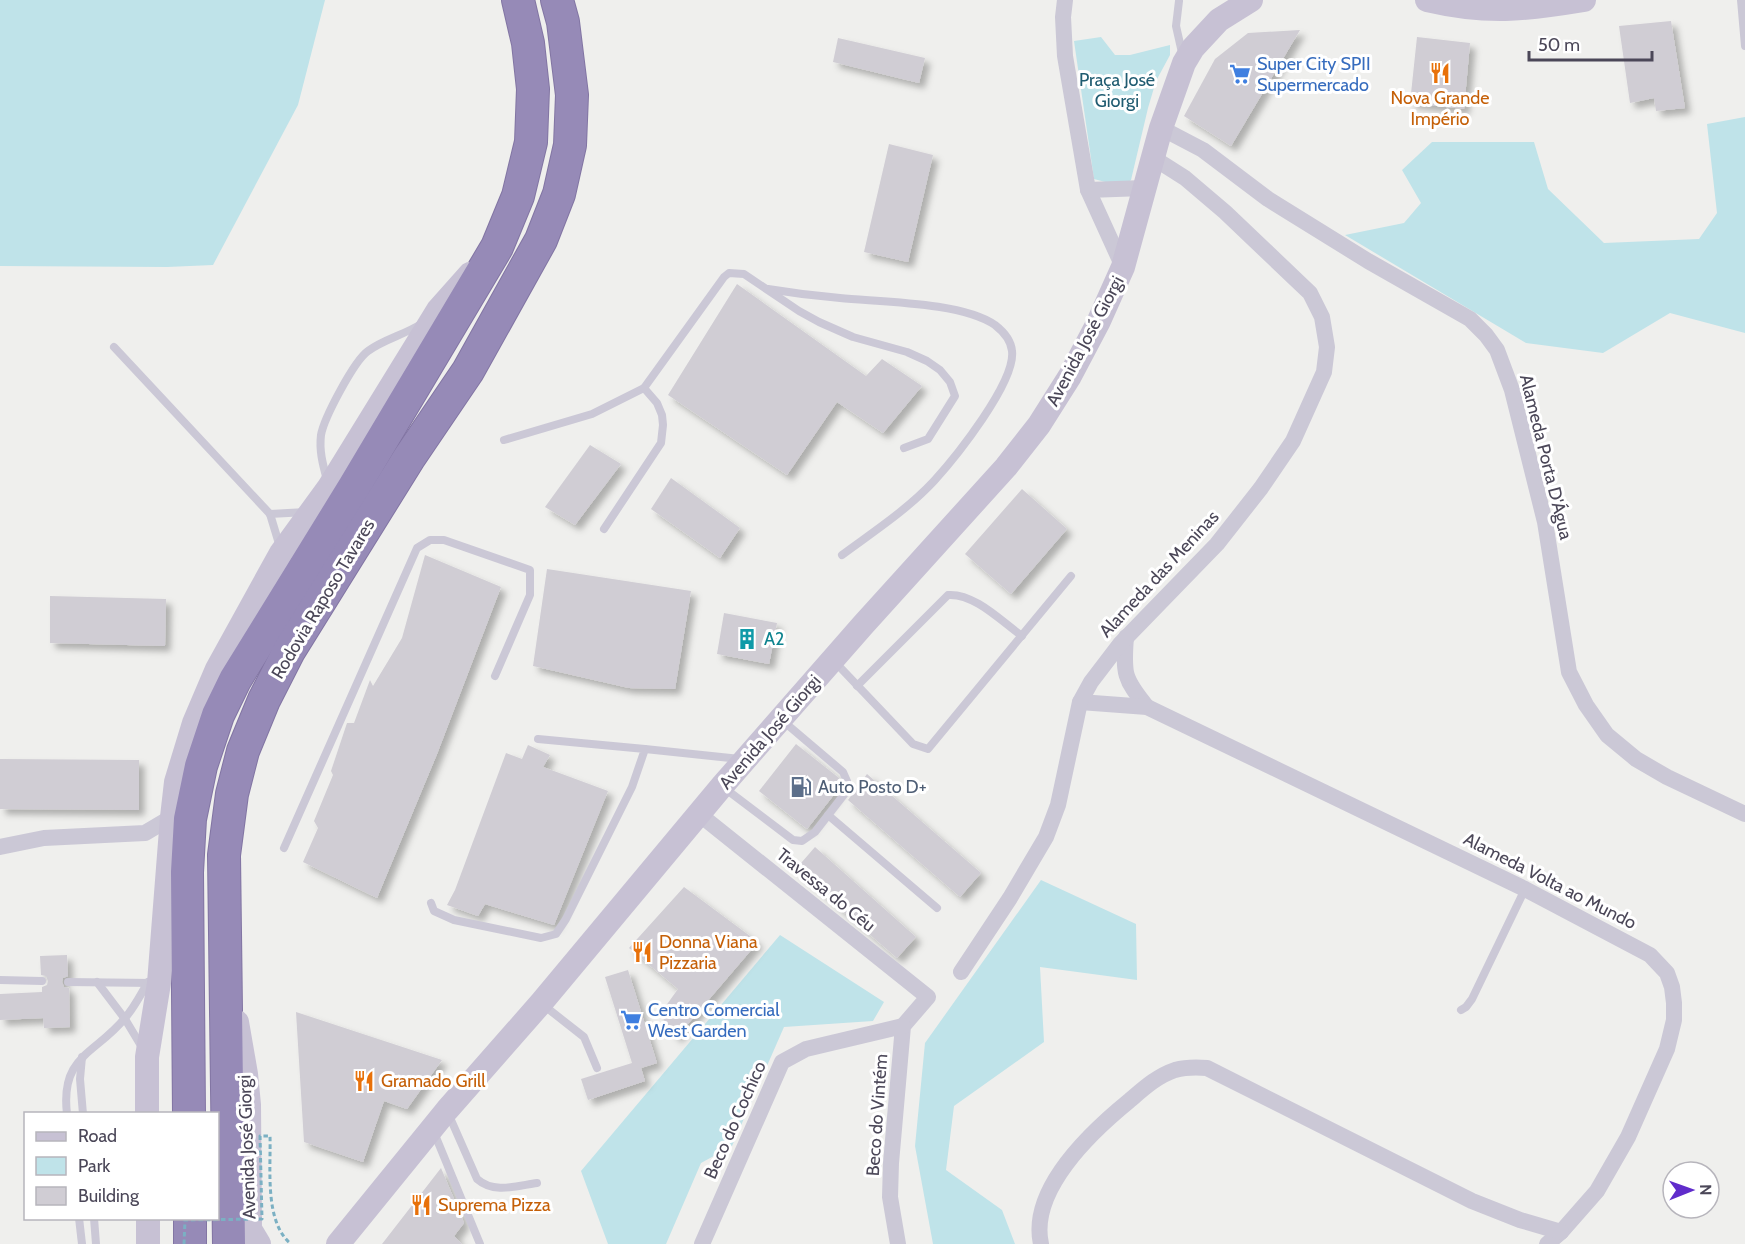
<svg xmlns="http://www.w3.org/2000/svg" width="1745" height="1244" font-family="Cabin,sans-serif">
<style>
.green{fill:#bfe3e9}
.building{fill:#d0cdd4;filter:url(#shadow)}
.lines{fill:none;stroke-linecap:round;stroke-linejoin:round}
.highway-casing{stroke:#8275a3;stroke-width:34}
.lane{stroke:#cbc8d6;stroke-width:8}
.street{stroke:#cbc8d6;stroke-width:16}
.secondary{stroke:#c7c1d4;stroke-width:24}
.highway{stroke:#968ab7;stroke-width:32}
.path-bridge{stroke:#7bb0c3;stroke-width:3;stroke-dasharray:4.5 3;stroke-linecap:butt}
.labels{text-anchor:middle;stroke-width:6;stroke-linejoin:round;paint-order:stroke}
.shop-label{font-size:18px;fill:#366cbe;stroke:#fff;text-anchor:start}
.park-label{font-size:18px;fill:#205c71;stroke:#fff}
.food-label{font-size:18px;fill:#c56008;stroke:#fff;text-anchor:start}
.street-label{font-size:18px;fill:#4b4758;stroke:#fff}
.culture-label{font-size:18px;fill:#0d838f;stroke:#fff;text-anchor:start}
.service-label{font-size:18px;fill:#4e5e75;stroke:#fff;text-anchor:start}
</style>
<defs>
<filter id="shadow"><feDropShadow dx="5.5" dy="5.5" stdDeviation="3" flood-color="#0004"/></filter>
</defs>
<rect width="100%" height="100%" fill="#efefed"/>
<g class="green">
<polygon points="0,0 325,0 298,105 213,265 167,267 0,266"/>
<polygon points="1101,37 1115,55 1130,55 1170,45 1170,55 1156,81 1148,108 1131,180 1124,187 1094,179 1074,41"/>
<polygon points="1745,117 1745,333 1670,313 1603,353 1526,343 1345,235 1404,223 1421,203 1402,170 1432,142 1534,142 1548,189 1604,243 1699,239 1717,213 1707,124"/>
<polygon points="1041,880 1136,924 1137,980 1040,967 1044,1042 954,1106 946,1170 1002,1210 1015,1244 933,1244 915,1146 925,1043"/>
<polygon points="780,935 884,1002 873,1021 784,1027 732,1146 701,1163 666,1244 608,1244 581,1171"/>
</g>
<g class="building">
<polygon points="1671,21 1685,108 1656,111 1654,98 1630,103 1619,26"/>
<polygon points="1300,30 1231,146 1184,116 1215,59 1248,33"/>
<polygon points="1417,37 1470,43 1464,109 1410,103"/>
<polygon points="838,38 925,58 919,83 833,62"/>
<polygon points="889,144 933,155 908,262 864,252"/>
<polygon points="737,284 866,376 882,359 922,386 883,433 837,402 787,475 668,395"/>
<polygon points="590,445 621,464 575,525 545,507"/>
<polygon points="671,478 740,528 720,558 651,509"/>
<polygon points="1022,489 1067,529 1011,594 965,554"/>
<polygon points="425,555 501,587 437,754 377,898 303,862 318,828 314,821 333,775 331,771 347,723 354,723 370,680 373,686 402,638"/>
<polygon points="547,569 691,591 675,689 629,688 533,666"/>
<polygon points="50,596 166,599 165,646 50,643"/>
<polygon points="724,613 777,623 769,664 717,654"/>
<polygon points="796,744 839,778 840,782 840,787 807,829 759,791"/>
<polygon points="528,745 550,755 543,767 608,791 554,925 485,904 478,916 447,905 455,890 506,753 522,759"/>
<polygon points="0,759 139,760 139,810 0,809"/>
<polygon points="867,774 981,873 960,897 848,800"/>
<polygon points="815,847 916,937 897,958 795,870"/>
<polygon points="684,887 758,942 676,1038 660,1014 678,989 629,948"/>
<polygon points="67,955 68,976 63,978 62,982 64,987 69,988 70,1027 44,1028 43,1018 0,1020 0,994 42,992 42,987 47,985 48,981 46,976 41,975 40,956"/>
<polygon points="628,970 657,1063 641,1068 645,1081 588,1100 581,1079 632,1063 605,977"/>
<polygon points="296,1012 442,1060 407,1109 384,1101 363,1162 304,1142"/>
<polygon points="441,1168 464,1223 454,1236 462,1244 382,1244"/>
</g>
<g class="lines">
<defs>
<g id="highway">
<polyline points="189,1114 187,872 190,819 201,766 218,715 235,680 354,487 497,247 518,196 531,142 533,89 528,43 518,0"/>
<polyline points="190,1218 190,1244"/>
<polyline points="229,1244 224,855 232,794 243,751 264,700 289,651 409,458 468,371 541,240 559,194 570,145 572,95 563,22 557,0"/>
</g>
</defs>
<use href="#highway" class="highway-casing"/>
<g class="lane">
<polyline points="1741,0 1745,46"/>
<polyline points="1179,1 1176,26 1183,57"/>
<path d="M768 289C792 293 816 296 840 298 881 302 962 302 995 325 1004 332 1011 340 1012 351 1016 382 955 458 934 481 907 510 873 532 842 555"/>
<polyline points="114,347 270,514 280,547"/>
<polyline points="504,440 592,414 644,388"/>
<path d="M327 480C323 465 319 451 321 435 324 418 354 361 368 351 384 339 404 335 421 324"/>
<polyline points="270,514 306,512"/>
<polyline points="604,529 661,443 663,425 662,415 657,403 644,388 724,277 729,273 744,274 799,311 819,322 853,337 907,352 927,361 940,370 950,382 955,396 928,439 904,448"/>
<polyline points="835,662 913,744 928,749 1071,576"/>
<path d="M857 686 948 595C974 593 1001 621 1022 636"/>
<polyline points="645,749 740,759"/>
<polyline points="723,787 793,840 802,841 815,832 846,792 847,781 843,772 783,721"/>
<polyline points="828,815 937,908"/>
<polyline points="284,848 417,548 430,540 444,540 530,570 530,595 495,676"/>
<polyline points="431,903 434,911 454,920 541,938 556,934 566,919 632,787 645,749 538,739"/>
<polyline points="0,980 42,981"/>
<polyline points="68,982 152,983"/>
<polyline points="97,982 125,1019 143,1049"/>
<polyline points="542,1004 584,1037 597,1068"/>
<polyline points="1461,1010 1466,1007 1472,999 1525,889"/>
<polyline points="82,1057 80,1079 83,1114"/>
<path d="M448 1113 477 1179C494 1194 516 1186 537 1183"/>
<path d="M67 1114C60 1055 96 1054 125 1018 134 1008 141 994 148 982"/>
<polyline points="433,1130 480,1244"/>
<polyline points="79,1218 82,1244"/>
<polyline points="94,1218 96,1244"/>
</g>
<g class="street">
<polyline points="1065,0 1063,17 1065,56 1088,190 1123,267"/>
<polyline points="1161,128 1203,150 1268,199 1368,261 1470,319 1486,335 1497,350 1512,390 1545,522 1569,672 1586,705 1607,735 1636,759 1667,777 1745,814"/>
<polyline points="1088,190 1144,188"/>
<path d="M1126 637C1123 674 1124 679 1147 707"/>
<polyline points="1080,702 1147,707 1525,889 1650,955 1667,973 1672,987 1674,1003 1674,1020 1667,1049 1628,1137 1597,1191 1561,1232 1547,1244"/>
<polyline points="699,814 928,997 903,1026 891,1163 890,1197 898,1244"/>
<polyline points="0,847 44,838 145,833 172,817"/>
<polyline points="961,972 1010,898 1046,837 1058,805 1080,702 1091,682 1120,644 1217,544 1261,488 1293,441 1324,372 1327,347 1322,317 1310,293 1225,212 1185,178 1152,157"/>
<polyline points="702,1244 782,1062 806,1049 903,1026"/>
<path d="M1041 1244C1029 1190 1091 1132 1129 1101 1143 1089 1157 1076 1175 1070 1186 1067 1195 1067 1207 1068L1472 1201 1520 1220 1561 1232"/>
</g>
<g class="secondary">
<path d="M1427 0C1487 14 1524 10 1584 0"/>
<polyline points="237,1022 246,1074 249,1105 250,1229 259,1244"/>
<polyline points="147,1114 147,1057 159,983 172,817 176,782 194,723 217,669 281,553 329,487 438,310 470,274"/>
<polyline points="148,1218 148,1244"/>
<polyline points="338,1244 447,1110 541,1003 722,786 863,625 1006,467 1039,425 1070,376 1098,323 1123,267 1161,128 1184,63 1193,48 1219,20 1251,0"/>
</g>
<use href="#highway" class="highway"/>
<path class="path-bridge" d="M184 1244 185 1220 262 1219 260 1136H270C271 1168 264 1222 291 1244"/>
</g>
<defs>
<symbol id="restaurant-bare" viewBox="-9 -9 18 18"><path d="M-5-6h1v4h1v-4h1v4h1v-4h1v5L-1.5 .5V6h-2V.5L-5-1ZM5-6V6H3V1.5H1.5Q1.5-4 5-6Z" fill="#e8710a" stroke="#fff" stroke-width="2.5" paint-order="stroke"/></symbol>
<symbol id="supermarket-bare" viewBox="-9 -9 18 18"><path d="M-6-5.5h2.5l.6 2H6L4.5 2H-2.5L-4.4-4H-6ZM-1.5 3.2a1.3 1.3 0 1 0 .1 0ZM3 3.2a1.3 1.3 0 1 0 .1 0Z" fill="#3f7fe0" stroke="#fff" stroke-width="2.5" paint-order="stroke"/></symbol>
<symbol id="building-bare" viewBox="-9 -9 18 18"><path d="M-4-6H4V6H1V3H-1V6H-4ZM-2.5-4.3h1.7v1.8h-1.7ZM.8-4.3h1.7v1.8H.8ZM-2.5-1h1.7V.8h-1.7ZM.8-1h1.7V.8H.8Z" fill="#0f9aa8" stroke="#fff" stroke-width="2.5" paint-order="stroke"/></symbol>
<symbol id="fuel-bare" viewBox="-9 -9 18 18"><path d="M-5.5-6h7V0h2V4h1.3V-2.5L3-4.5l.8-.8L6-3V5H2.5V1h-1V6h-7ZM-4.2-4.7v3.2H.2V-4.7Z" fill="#5c6f8a" stroke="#fff" stroke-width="2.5" paint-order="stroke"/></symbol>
</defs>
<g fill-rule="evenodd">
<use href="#restaurant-bare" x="1425" y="58" width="30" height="30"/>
<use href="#supermarket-bare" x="1225" y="59" width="30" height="30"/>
<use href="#building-bare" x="732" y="624" width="30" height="30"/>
<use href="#fuel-bare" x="786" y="772" width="30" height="30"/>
<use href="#restaurant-bare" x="627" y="937" width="30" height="30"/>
<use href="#supermarket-bare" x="616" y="1005" width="30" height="30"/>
<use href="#restaurant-bare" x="349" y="1066" width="30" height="30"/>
<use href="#restaurant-bare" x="406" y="1190" width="30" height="30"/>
</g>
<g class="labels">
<g class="shop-label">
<text x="1257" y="70">Super City SPII<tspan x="1257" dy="21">Supermercado</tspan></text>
<text x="648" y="1016">Centro Comercial<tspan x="648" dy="21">West Garden</tspan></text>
</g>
<g class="park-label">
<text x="1117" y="86">Praça José<tspan x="1117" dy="21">Giorgi</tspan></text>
</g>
<g class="food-label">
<text x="1440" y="104" text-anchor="middle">Nova Grande<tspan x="1440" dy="21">Império</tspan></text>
<text x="659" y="948">Donna Viana<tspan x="659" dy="21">Pizzaria</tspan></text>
<text x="381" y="1087">Gramado Grill</text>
<text x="438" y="1211">Suprema Pizza</text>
</g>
<g class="street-label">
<text transform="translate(1085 341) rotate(-62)" y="6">Avenida José Giorgi</text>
<text transform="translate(1546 457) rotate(76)" y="6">Alameda Porta D'Água</text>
<text transform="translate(1159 574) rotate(-47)" y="6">Alameda das Meninas</text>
<text transform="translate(323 599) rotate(-59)" y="6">Rodovia Raposo Tavares</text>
<text transform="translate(770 732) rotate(-49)" y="6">Avenida José Giorgi</text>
<text transform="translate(1550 881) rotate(27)" y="6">Alameda Volta ao Mundo</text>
<text transform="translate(826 890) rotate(39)" y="6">Travessa do Céu</text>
<text transform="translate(877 1115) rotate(-86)" y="6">Beco do Vintém</text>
<text transform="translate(735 1120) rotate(-66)" y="6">Beco do Cochico</text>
<text transform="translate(247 1147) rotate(-92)" y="6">Avenida José Giorgi</text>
</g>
<g class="culture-label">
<text x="764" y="645">A2</text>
</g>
<g class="service-label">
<text x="818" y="793">Auto Posto D+</text>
</g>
</g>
<rect x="24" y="1112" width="195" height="108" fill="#ffffff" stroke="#b7b5bc" stroke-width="1.5"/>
<rect x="36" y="1132" width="30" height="9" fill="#c7c1d4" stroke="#b7b5bc" stroke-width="1.5"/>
<text x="78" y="1142" font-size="18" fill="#4b4758">Road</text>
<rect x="36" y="1157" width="30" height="18" fill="#bfe3e9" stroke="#b7b5bc" stroke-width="1.5"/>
<text x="78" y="1172" font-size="18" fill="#4b4758">Park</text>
<rect x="36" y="1187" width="30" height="18" fill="#d0cdd4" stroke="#b7b5bc" stroke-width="1.5"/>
<text x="78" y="1202" font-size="18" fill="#4b4758">Building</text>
<g transform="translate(1691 1190) rotate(89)"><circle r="28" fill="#ffffff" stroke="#b7b5bc" stroke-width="1.5"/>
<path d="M0-4.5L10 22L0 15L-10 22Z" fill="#602ccb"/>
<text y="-9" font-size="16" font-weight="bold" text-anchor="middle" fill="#4b4758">N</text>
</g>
<path d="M1529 51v9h123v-9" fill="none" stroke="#4b4758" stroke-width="3"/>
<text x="1538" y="51" font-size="18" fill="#4b4758" stroke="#ffffff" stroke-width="4.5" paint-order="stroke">50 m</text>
</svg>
